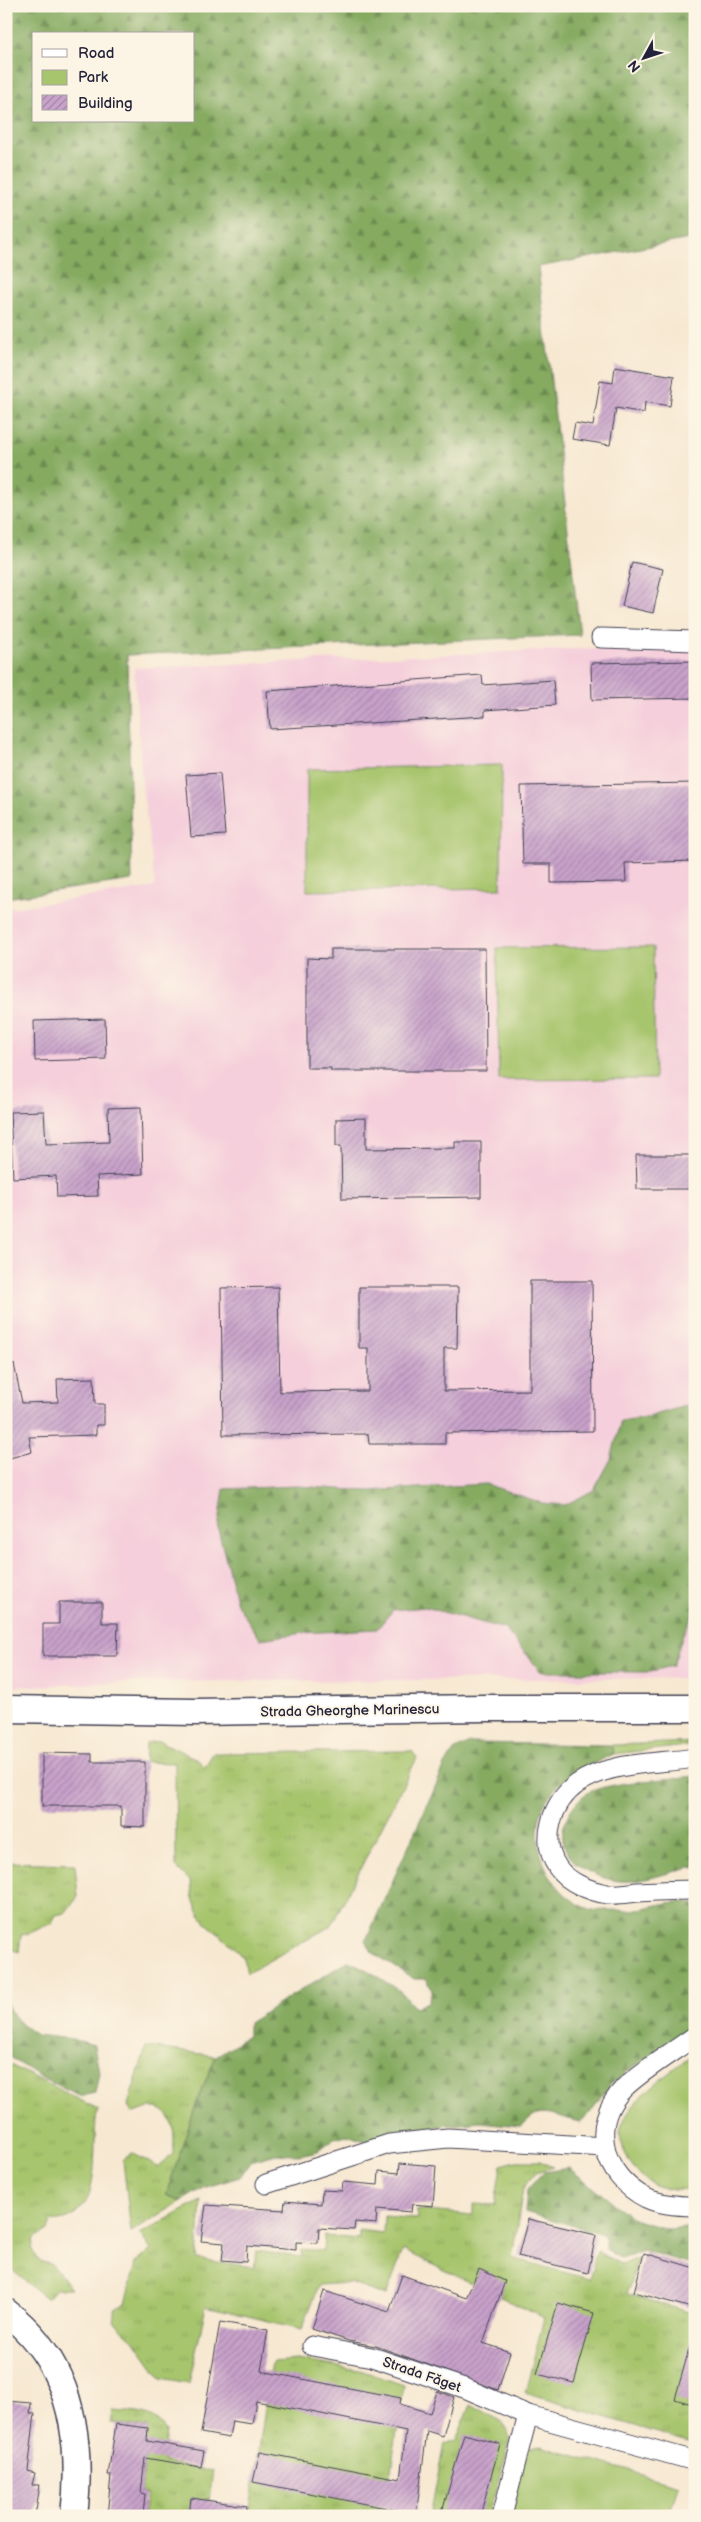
<svg xmlns="http://www.w3.org/2000/svg" width="701" height="2522" font-family="'Balsamiq Sans',sans-serif">
<style>
.built{fill:#f5cfdb}
.grass{fill:url(#grass-tufts);stroke:#647454}
.forest{fill:url(#forest-firs);stroke:#54664e;fill-rule:evenodd}
.park{fill:#a7c56d;stroke:#647454}
.building{fill:url(#building-hatch)}
.lines{fill:none;stroke-linecap:round;stroke-linejoin:round}
.minor-casing{stroke:#424052;stroke-width:21}
.secondary-casing{stroke:#424052;stroke-width:29}
.minor{stroke:#fff;stroke-width:19}
.secondary{stroke:#fff;stroke-width:26}
.labels{text-anchor:middle;stroke-width:4;stroke-linejoin:round;paint-order:stroke}
.street-label{font-size:14px;fill:#22223b;stroke:#fcf5e5}
</style>
<defs>
<pattern id="grass-tufts" width="24" height="20" patternUnits="userSpaceOnUse" patternTransform="scale(1.25)"><rect width="24" height="20" fill="#a7c56d"/><path d="M3 7l-1-3M5 7V3M7 7l1-3M15 17l-1-3M17 17v-4M19 17l1-3" fill="none" stroke="#8fa95f"/></pattern>
<pattern id="forest-firs" width="22" height="20" patternUnits="userSpaceOnUse" patternTransform="scale(1.25)"><rect width="22" height="20" fill="#85aa60"/><path d="M5 1l3.5 6h-7zM16 11l3.5 6h-7z" fill="#6c8a50"/></pattern>
<pattern id="building-hatch" width="6" height="6" patternUnits="userSpaceOnUse" patternTransform="scale(1.25)"><rect width="6" height="6" fill="#c9a2cb"/><path d="M-1 1l2-2M0 6l6-6M5 7l2-2" fill="none" stroke="#a384a6"/></pattern>
</defs>
<rect width="100%" height="100%" fill="#fcf5e5"/>
<filter id="ink" filterUnits="userSpaceOnUse"><feTurbulence type="fractalNoise" baseFrequency=".02" numOctaves="2"/><feDisplacementMap in="SourceGraphic" scale="10" xChannelSelector="R" yChannelSelector="G"/><feConvolveMatrix kernelMatrix="1 2 1 2 8 2 1 2 1" color-interpolation-filters="sRGB"/></filter>
<filter id="wash" filterUnits="userSpaceOnUse"><feTurbulence type="fractalNoise" baseFrequency=".0096" numOctaves="4" result="noise"/><feDisplacementMap in="SourceGraphic" scale="20" xChannelSelector="R" yChannelSelector="G"/><feGaussianBlur stdDeviation="1.12" result="paint"/><feColorMatrix in="noise" values="0 0 0 0 0 0 0 0 0 0 0 0 0 0 0 0 0 1.4 0 .05"/><feComposite in="paint" operator="in"/></filter>
<g filter="url(#wash)">
<rect width="100%" height="100%" fill="#f7e8d1"/>
<polygon class="built" points="695,644 695,1678 138,1682 6,1687 6,909 155,887 142,782 134,668"/>
<g class="grass">
<path d="M159 1741 197 1759 205 1767 213 1753 412 1751 417 1758 331 1926 247 1973C242 1934 192 1936 191 1882L176 1867 175 1763 145 1762 146 1743Z"/>
<polygon points="695,1742 695,1745 614,1754 611,1745"/>
<path d="M6 1862 75 1864 78 1897 65 1913 56 1915 51 1924C39 1927 33 1934 21 1935L19 1952 6 1947Z"/>
<path d="M146 2047 216 2056 198 2099 166 2195 182 2201 131 2232 123 2160 132 2153 158 2167 173 2154C175 2137 176 2107 151 2108 145 2108 139 2113 132 2113L128 2105Z"/>
<path d="M6 2063 98 2109C89 2146 109 2219 51 2222L48 2230 34 2239 32 2250 39 2261 53 2265 71 2289H56L47 2299 6 2265Z"/>
<polygon points="516,2161 540,2161 553,2167 536,2172 523,2188 512,2258 589,2279 597,2251 622,2265 638,2258 627,2294 695,2314 695,2444 525,2393 544,2318 403,2250 386,2296 350,2283 319,2285 302,2329 206,2306 189,2383 161,2378 134,2340 114,2322 114,2309 125,2304 136,2263 151,2250 140,2234 201,2201 197,2259 254,2267 256,2251 301,2257 301,2249 323,2251 324,2236 359,2239 359,2230 383,2233 384,2216 417,2219 416,2210 473,2215 473,2204 495,2205 501,2165"/>
<polygon points="297,2360 360,2370 404,2385 384,2516 249,2516 272,2362"/>
<polygon points="471,2404 501,2421 511,2439 488,2516 430,2516 444,2444 456,2440"/>
<path d="M113 2411C136 2413 153 2411 166 2431L162 2462 213 2471 209 2501 191 2498 189 2516H143L147 2494 141 2493 148 2428 111 2423Z"/>
</g>
<g class="forest">
<path d="M6 6H695V238L538 267 580 635 127 655 132 880 6 898ZM34 34H194V121H34Z"/>
<polygon points="695,1403 695,1610 683,1634 673,1666 647,1672 541,1672 505,1629 425,1607 393,1610 377,1629 304,1633 260,1639 237,1604 218,1529 224,1489 297,1486 368,1491 486,1484 542,1503 565,1505 594,1490 611,1459 621,1421 651,1416"/>
<path d="M469 1743 611 1745 614 1754C591 1765 559 1777 546 1801 524 1841 550 1898 593 1910 597 1911 603 1910 608 1910 618 1910 629 1911 638 1909 657 1906 677 1898 695 1904V2022L610 2085 590 2113 580 2122C568 2120 543 2108 533 2116 528 2119 526 2123 521 2126L480 2122 422 2128 365 2141 347 2135 334 2138 318 2151 299 2155 276 2154 251 2161 240 2177 203 2188 182 2201 166 2195 198 2099 216 2056 248 2036V2023L348 1961C366 1968 384 1980 400 1991 408 1997 405 2001 417 2007L428 2002 432 1990 427 1979H414L372 1952 366 1940 445 1765 454 1751Z"/>
<path d="M695 1776V1868L690 1867C670 1872 638 1884 619 1881 586 1877 550 1854 567 1817 570 1810 579 1798 586 1794 603 1782 671 1779 695 1776Z"/>
<polygon points="6,2001 13,2017 36,2035 72,2039 94,2045 99,2072 95,2093 82,2096 48,2081 6,2055"/>
<polygon points="569,2168 633,2219 667,2229 695,2226 695,2265 642,2250 622,2259 606,2250 603,2234 525,2212 527,2190 543,2172"/>
</g>
<g class="park">
<polygon points="502,765 501,888 307,891 307,769"/>
<polygon points="653,947 655,1079 499,1080 497,948"/>
<path d="M695 2053V2189C667 2190 648 2189 631 2164 626 2155 621 2147 620 2136 619 2106 673 2070 695 2053Z"/>
<polygon points="540,2446 678,2485 669,2516 509,2516 524,2455 529,2448"/>
</g>
<g id="blocks">
<g class="building">
<polygon points="615,366 674,376 670,406 645,402 644,413 616,408 610,445 572,439 575,423 593,426 600,381 613,383"/>
<polygon points="632,562 663,569 653,613 622,606"/>
<polygon points="695,661 695,698 592,700 591,663"/>
<polygon points="482,675 483,685 553,680 555,705 485,710 485,716 270,729 267,691"/>
<polygon points="220,773 225,835 191,837 186,775"/>
<polygon points="695,783 695,861 625,863 626,882 551,883 551,864 523,864 521,786"/>
<polygon points="331,949 485,949 486,1071 331,1071 331,1068 307,1068 307,958 331,959"/>
<polygon points="105,1019 106,1059 35,1061 34,1021"/>
<polygon points="141,1107 143,1174 97,1176 98,1196 57,1197 56,1176 13,1178 10,1112 44,1111 46,1144 109,1142 108,1108"/>
<polygon points="366,1118 366,1149 455,1148 455,1142 481,1142 481,1197 342,1199 341,1146 336,1146 336,1119"/>
<polygon points="636,1155 695,1155 695,1189 637,1189"/>
<polygon points="530,1281 592,1281 593,1431 445,1433 445,1444 369,1444 368,1434 223,1435 221,1288 278,1287 280,1392 368,1391 368,1348 359,1348 359,1287 458,1287 457,1348 444,1348 444,1391 530,1390"/>
<polygon points="14,1364 22,1403 58,1402 57,1379 94,1378 95,1404 104,1404 104,1425 96,1425 96,1435 29,1437 32,1452 6,1459 6,1365"/>
<polygon points="59,1602 102,1602 102,1623 118,1623 117,1656 43,1656 43,1624 59,1624"/>
<polygon points="42,1753 92,1754 92,1762 145,1762 145,1827 121,1826 121,1806 42,1806"/>
<polygon points="400,2163 436,2166 433,2206 412,2204 411,2212 377,2209 376,2224 355,2222 354,2230 319,2228 318,2243 296,2242 296,2250 247,2246 246,2262 222,2260 224,2243 201,2241 206,2205 284,2210 285,2201 321,2204 322,2190 342,2191 343,2182 378,2185 379,2171 399,2173"/>
<polygon points="528,2219 596,2235 588,2273 518,2256"/>
<polygon points="644,2253 695,2268 695,2309 634,2292"/>
<polygon points="479,2269 505,2281 483,2343 510,2352 498,2390 376,2346 349,2341 312,2329 324,2291 389,2312 402,2275 466,2298"/>
<polygon points="558,2303 594,2313 574,2383 537,2374"/>
<polygon points="220,2322 268,2330 261,2371 401,2398 400,2404 430,2413 437,2391 454,2397 443,2436 427,2431 416,2516 395,2516 396,2510 253,2482 260,2452 400,2479 406,2431 256,2401 252,2424 232,2421 229,2438 201,2433"/>
<polygon points="690,2346 695,2346 695,2405 675,2399"/>
<polygon points="6,2401 31,2403 30,2414 35,2414 28,2471 35,2473 32,2485 40,2485 35,2516 6,2516"/>
<polygon points="116,2424 148,2428 147,2441 204,2451 201,2467 145,2458 141,2493 145,2494 143,2516 107,2516 111,2475 108,2475"/>
<polygon points="464,2434 500,2444 480,2516 441,2516"/>
<polygon points="191,2498 247,2506 246,2516 189,2516"/>
</g>
</g>
</g>
<g filter="url(#ink)">
<use href="#blocks" fill-opacity="0" stroke="#424052" stroke-width="1"/>
<g class="lines">
<defs>
<g id="minor">
<polyline points="601,638 695,641"/>
<path d="M695 1758C657 1764 610 1761 577 1784 552 1802 539 1841 558 1868 569 1883 590 1891 607 1894 617 1895 628 1893 638 1892 657 1891 676 1890 695 1890"/>
<path d="M695 2036C673 2052 644 2069 624 2088 588 2125 603 2176 646 2198 661 2205 679 2206 695 2206"/>
<polyline points="266,2184 389,2144 448,2138 605,2147"/>
<polyline points="312,2346 372,2357 467,2389 528,2415 695,2461"/>
<polyline points="502,2516 528,2415"/>
</g>
<g id="secondary">
<polyline points="6,1709 195,1712 485,1708 695,1708"/>
<path d="M6 2312C71 2361 83 2439 74 2516"/>
</g>
</defs>
<use href="#minor" class="minor-casing"/>
<use href="#secondary" class="secondary-casing"/>
<use href="#minor" class="minor"/>
<use href="#secondary" class="secondary"/>
</g>
</g>
<g class="labels">
<g class="street-label">
<text transform="translate(350 1710) rotate(-1)" y="5">Strada Gheorghe Marinescu</text>
<text transform="translate(422 2374) rotate(19)" y="5">Strada Făget</text>
</g>
</g>
<rect width="701" height="2522" fill="none" stroke="#fcf5e5" stroke-width="25"/>
<rect x="32" y="32" width="162" height="90" fill="#fcf5e5" stroke="#a5a1a1"/>
<rect x="42" y="49" width="25" height="8" fill="#ffffff" stroke="#a5a1a1"/>
<text x="78" y="58" font-size="15" fill="#22223b">Road</text>
<rect x="42" y="70" width="25" height="15" fill="#a7c56d" stroke="#a5a1a1"/>
<text x="78" y="82" font-size="15" fill="#22223b">Park</text>
<rect x="42" y="95" width="25" height="15" fill="url(#building-hatch)" stroke="#a5a1a1"/>
<text x="78" y="108" font-size="15" fill="#22223b">Building</text>
<g transform="translate(644 58) rotate(230)" stroke="#fcf5e5" stroke-width="4" paint-order="stroke">
<path d="M0-4L9 19L0 12L-9 19Z" fill="#22223b"/>
<text y="-8" font-size="14" font-weight="bold" text-anchor="middle" fill="#22223b">N</text>
</g>
</svg>
